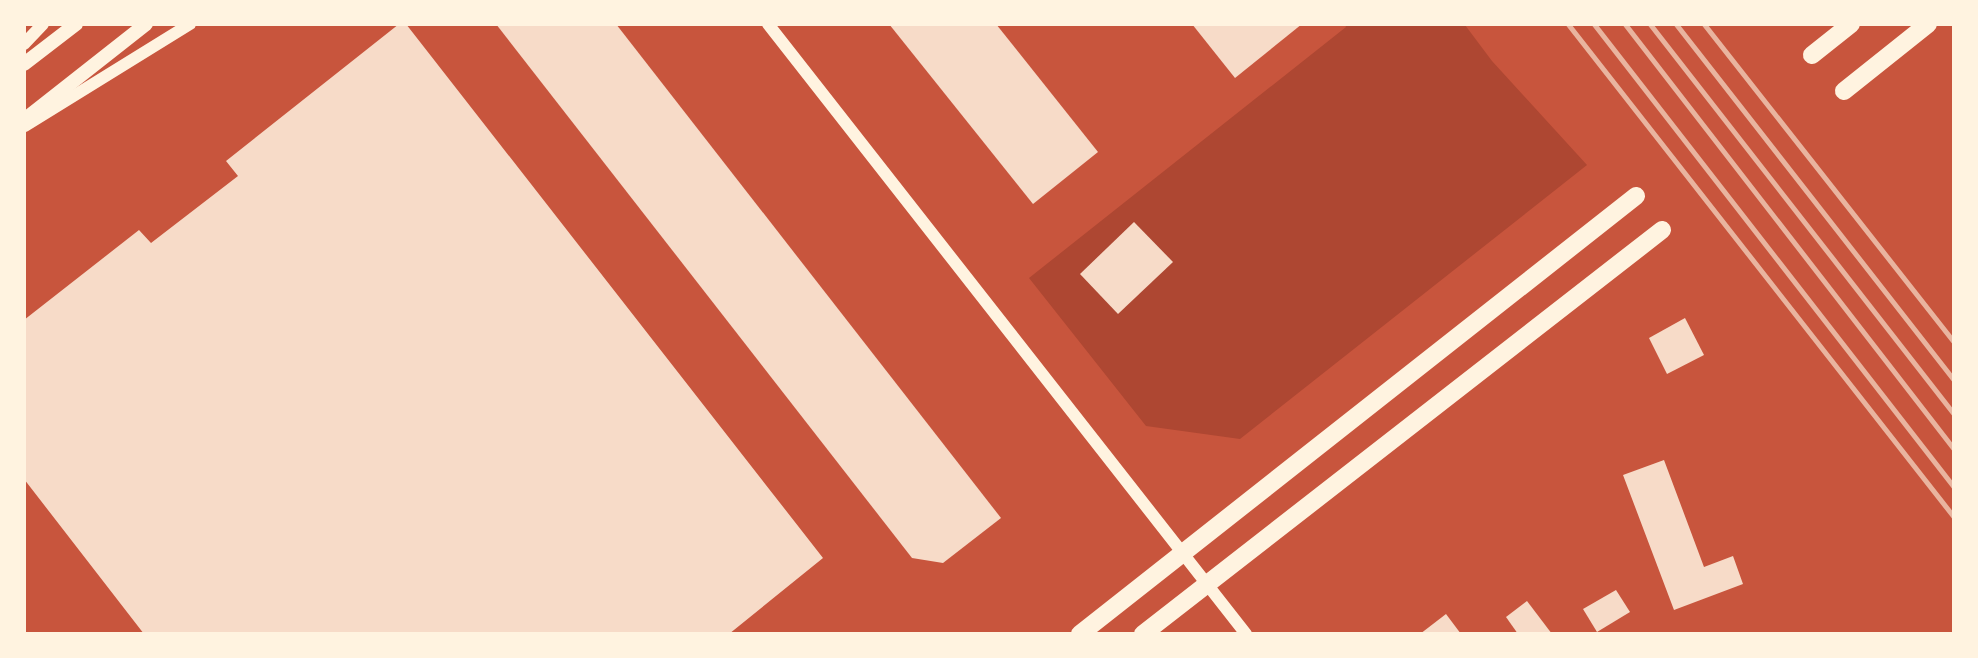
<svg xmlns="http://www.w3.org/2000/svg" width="1978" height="658" font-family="'Public Sans',sans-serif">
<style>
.green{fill:#ae4732}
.building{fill:#f7dbc8}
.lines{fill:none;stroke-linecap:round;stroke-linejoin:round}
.tertiary{stroke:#fff3e0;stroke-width:12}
.secondary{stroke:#fff3e0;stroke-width:14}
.primary{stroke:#fff3e0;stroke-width:18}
.rail{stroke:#e9b49f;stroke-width:5}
</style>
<rect width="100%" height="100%" fill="#c8553d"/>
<polygon class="green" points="1345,25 1465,25 1492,61 1587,165 1240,439 1146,426 1029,278 1346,27"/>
<g class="building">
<polygon points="399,24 406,24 823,558 729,634 144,634 24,479 24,320 139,230 151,243 238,176 226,161"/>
<polygon points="496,24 616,24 1001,518 943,563 912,558"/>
<polygon points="889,24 996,24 1098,152 1033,204"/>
<polygon points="1192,24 1302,24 1235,78"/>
<polygon points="1134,222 1173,262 1118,314 1080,274"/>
<polygon points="1685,318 1704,355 1667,374 1649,338"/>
<polygon points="1664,460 1704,567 1733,556 1743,584 1674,610 1623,475"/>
<polygon points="1616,590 1630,612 1597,632 1583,609"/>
<polygon points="1527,601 1552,634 1518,634 1506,617"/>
<polygon points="1446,614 1461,634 1420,634"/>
</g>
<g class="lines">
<g class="tertiary">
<polyline points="768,24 1246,634"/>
<polyline points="24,44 43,24"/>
<polyline points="25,126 190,24"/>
</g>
<g class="secondary">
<polyline points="24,64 76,24"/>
<polyline points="24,120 146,24"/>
</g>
<g class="primary">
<polyline points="1812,55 1851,24"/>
<polyline points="1844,91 1928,24"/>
<polyline points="1080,634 1636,196"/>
<polyline points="1143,634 1662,230"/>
</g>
<g class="rail">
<polyline points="1568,24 1954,517"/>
<polyline points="1594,24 1954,487"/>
<polyline points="1625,24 1954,449"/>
<polyline points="1650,24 1954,414"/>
<polyline points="1676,24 1954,380"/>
<polyline points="1704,24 1954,342"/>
</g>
</g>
<rect width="1978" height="658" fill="none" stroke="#fff3e0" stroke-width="52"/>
</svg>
